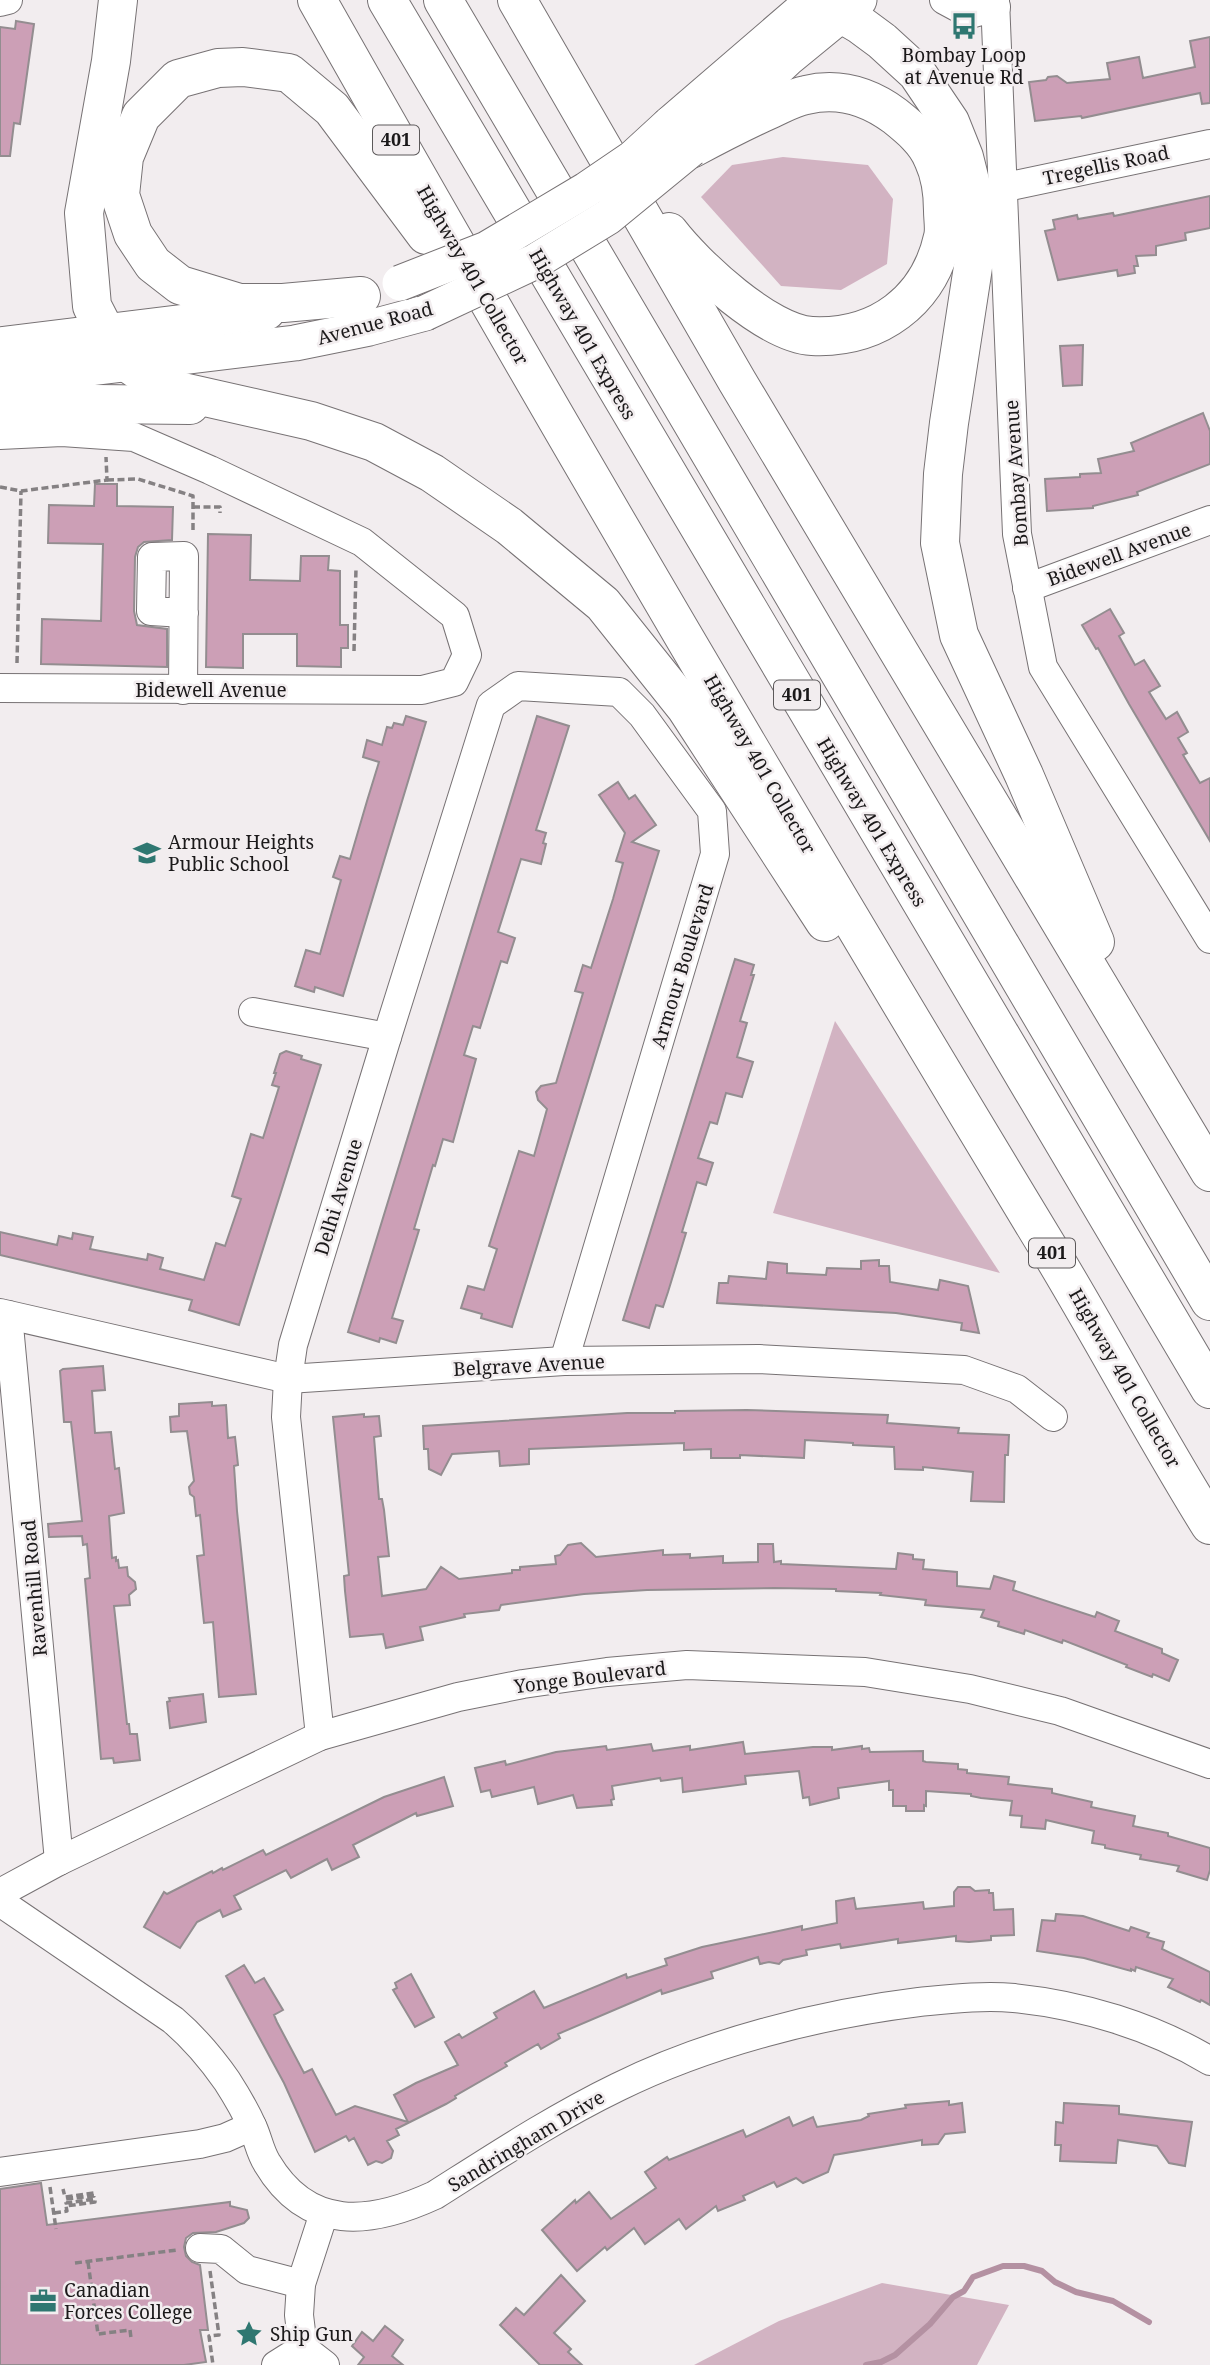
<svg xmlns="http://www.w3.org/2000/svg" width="1210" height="2365" font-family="'Noto Serif',serif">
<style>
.green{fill:#d2b3c2}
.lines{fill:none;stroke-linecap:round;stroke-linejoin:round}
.stream{stroke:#b491a2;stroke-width:6}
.building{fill:#cc9fb6;stroke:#938d90;stroke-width:2}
.minor-casing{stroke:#777274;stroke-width:30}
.major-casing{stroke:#777274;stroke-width:37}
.highway-casing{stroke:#777274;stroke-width:40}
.path{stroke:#858183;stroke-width:3.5;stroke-dasharray:7 3.5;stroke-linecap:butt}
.minor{stroke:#fff;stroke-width:28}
.major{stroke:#fff;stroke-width:35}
.highway{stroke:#fff;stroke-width:38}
.major-bridge-casing{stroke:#777274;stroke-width:37;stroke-linecap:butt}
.major-bridge{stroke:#fff;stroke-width:35}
.labels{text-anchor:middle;stroke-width:5;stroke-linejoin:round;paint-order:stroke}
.shield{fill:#f2edef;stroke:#5c595a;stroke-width:2}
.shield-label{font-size:18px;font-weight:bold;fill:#1b191a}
.poi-label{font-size:19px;fill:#1b191a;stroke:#f2edef;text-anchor:start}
.street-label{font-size:19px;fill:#1b191a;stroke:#f2edef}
</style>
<rect width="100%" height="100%" fill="#f2edef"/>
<g class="green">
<polygon points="783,157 868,165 893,199 887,264 841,290 781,286 701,197 732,165"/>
<polygon points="835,1021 1000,1273 773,1213"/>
<polygon points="882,2283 1009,2305 977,2365 694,2365 779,2321"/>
</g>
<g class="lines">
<polyline class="stream" points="866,2365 881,2362 895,2355 930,2324 953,2297 964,2291 973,2277 1003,2266 1024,2266 1042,2271 1055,2282 1076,2292 1113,2301 1149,2322"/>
</g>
<g class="building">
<polygon points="16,21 34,24 20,124 14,123 10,156 0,156 0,27 15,29"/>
<polygon points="1210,37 1210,103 1202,104 1200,93 1082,118 1081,116 1035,121 1029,82 1046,80 1048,77 1057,76 1067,83 1110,79 1107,63 1139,57 1143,78 1195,67 1190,41"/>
<polygon points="1210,196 1210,228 1185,233 1186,240 1156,246 1156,255 1136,256 1138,266 1134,266 1135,273 1118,276 1117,270 1058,280 1045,231 1055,229 1053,220 1077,215 1078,219 1113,213 1114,216"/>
<polygon points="1083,345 1082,385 1063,386 1060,346"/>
<polygon points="1203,413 1210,431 1210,464 1137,492 1138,495 1093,506 1093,508 1047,511 1045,479 1080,477 1080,474 1101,473 1098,459 1134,451 1131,443"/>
<polygon points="95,484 117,484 117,506 173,507 172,540 144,542 138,547 135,557 134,611 137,625 167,629 167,667 41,664 42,619 101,621 103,544 48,543 49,505 94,506"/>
<polygon points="208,534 251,535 250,580 300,581 301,556 329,556 328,570 340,571 340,625 348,625 348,648 341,648 341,667 297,666 297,634 243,634 243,668 206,667"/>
<polygon points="1110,609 1124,633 1119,636 1135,665 1144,660 1160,686 1149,692 1166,719 1177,712 1188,732 1178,738 1187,753 1183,755 1200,783 1210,778 1210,841 1129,704 1098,648 1096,649 1082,625"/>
<polygon points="406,716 426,722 343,996 315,987 314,992 295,986 306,950 320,954 341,880 333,877 340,856 350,859 367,801 379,762 363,757 367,740 382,745 387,727 392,728 394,723 403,725"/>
<polygon points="537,716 569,726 536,830 546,833 543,843 546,844 541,864 521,859 498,932 515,938 507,963 501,961 480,1028 473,1026 464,1055 476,1059 453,1142 443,1139 435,1166 433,1165 414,1229 419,1230 392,1318 403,1321 396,1343 380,1338 379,1342 348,1332"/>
<polygon points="618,782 629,799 635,795 656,825 632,842 659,851 512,1327 481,1318 482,1314 461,1308 468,1286 484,1290 497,1249 489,1246 519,1151 534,1156 547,1109 538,1100 536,1092 541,1086 556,1083 583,993 575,991 583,965 591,968 613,899 623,863 616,861 625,833 599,795"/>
<polygon points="735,959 754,965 751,975 754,975 740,1021 747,1023 737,1057 753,1062 742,1097 726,1093 717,1124 710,1122 698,1158 713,1163 706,1185 697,1182 682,1232 686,1233 668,1292 663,1307 656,1305 649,1328 623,1320"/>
<polygon points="286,1051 302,1056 301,1059 321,1065 239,1325 189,1310 192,1300 0,1255 0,1232 57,1245 59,1236 72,1239 73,1233 93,1237 90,1249 147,1260 148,1254 163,1258 160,1269 204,1280 216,1243 225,1246 241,1199 232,1196 251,1134 263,1138 279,1087 272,1085 276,1073 274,1073 280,1054"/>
<polygon points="879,1260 879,1266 889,1266 890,1282 938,1290 940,1280 968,1286 979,1333 961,1330 962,1323 896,1313 717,1303 719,1283 728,1283 729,1276 766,1279 768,1262 787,1264 787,1273 826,1275 827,1268 861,1269 861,1261"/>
<polygon points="103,1366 105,1390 92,1391 95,1433 111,1432 115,1469 119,1468 124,1513 109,1516 112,1558 116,1557 116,1561 118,1560 119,1568 127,1567 128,1576 135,1582 136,1589 129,1595 130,1605 114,1606 127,1724 129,1724 130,1734 137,1734 140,1760 114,1763 113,1758 101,1759 85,1579 90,1578 87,1544 83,1545 82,1536 49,1537 48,1524 82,1521 71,1422 64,1422 60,1371 63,1369"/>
<polygon points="212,1402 212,1406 226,1405 228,1438 235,1437 238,1465 234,1466 237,1511 256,1694 219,1697 213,1622 204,1623 197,1556 204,1555 200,1515 196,1516 194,1497 190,1494 189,1487 194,1481 187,1431 171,1432 170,1417 179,1416 179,1404"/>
<polygon points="747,1410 888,1415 887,1423 959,1428 958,1433 1009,1435 1008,1455 1005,1455 1004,1502 971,1501 973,1472 923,1467 923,1470 895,1469 894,1447 853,1445 853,1443 805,1440 804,1458 740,1455 740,1458 711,1458 711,1449 684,1450 684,1443 529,1449 529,1464 500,1466 499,1451 452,1454 441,1475 429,1469 428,1449 424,1449 423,1426 627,1413 675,1413 675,1411"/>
<polygon points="364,1414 364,1417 379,1416 381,1436 374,1437 379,1499 382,1499 384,1510 389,1556 378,1557 382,1596 426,1589 441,1567 459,1579 512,1573 512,1570 520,1570 520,1567 556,1564 555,1556 560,1555 568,1545 581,1543 596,1557 663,1550 663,1555 690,1554 690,1558 723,1556 723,1563 758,1562 758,1544 773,1544 774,1562 781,1561 781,1564 896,1569 898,1553 913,1555 913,1559 924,1560 923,1569 957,1572 957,1586 990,1589 994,1576 1015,1582 1013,1590 1095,1617 1097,1612 1119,1621 1115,1631 1162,1649 1162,1653 1178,1660 1169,1681 1153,1674 1152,1677 1126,1667 1127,1665 1063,1640 1062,1643 1025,1630 1024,1634 998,1626 999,1622 981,1617 984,1610 925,1605 926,1600 880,1595 881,1593 836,1591 836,1589 774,1588 647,1590 584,1594 501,1605 499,1610 464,1614 465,1617 420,1627 423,1640 386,1648 383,1634 350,1637 345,1591 344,1576 349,1575 333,1417"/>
<polygon points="203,1694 206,1722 170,1728 167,1702 170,1701 169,1698"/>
<polygon points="743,1742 745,1754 813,1747 832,1747 832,1750 862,1746 862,1749 869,1748 870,1752 923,1751 923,1761 926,1762 958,1764 958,1769 967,1770 967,1773 1009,1777 1008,1784 1052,1789 1052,1793 1092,1802 1091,1807 1135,1816 1133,1826 1168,1833 1168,1836 1210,1848 1210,1870 1207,1880 1177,1871 1179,1866 1140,1859 1141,1855 1105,1848 1105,1845 1092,1843 1094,1831 1063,1824 1046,1820 1045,1829 1021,1827 1022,1816 1010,1815 1012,1801 981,1798 971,1796 971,1794 926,1791 926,1806 924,1805 924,1811 906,1811 906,1806 893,1806 893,1790 889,1790 889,1781 838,1788 839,1798 810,1805 809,1797 803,1798 799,1771 745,1776 746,1784 683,1792 682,1778 661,1781 660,1778 612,1786 614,1799 611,1800 612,1805 577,1808 573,1795 538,1804 534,1787 492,1797 490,1790 481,1792 475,1768 505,1761 506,1765 556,1752 606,1746 607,1750 651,1744 653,1751 690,1746 690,1750"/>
<polygon points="444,1777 453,1806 417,1816 416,1813 353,1845 359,1857 332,1870 327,1859 291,1878 286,1870 234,1896 241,1909 223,1917 220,1910 197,1922 180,1948 144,1927 164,1892 167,1894 212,1871 213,1873 222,1868 223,1870 263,1850 266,1855 384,1797"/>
<polygon points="958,1887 970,1887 975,1891 989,1890 989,1893 993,1893 994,1910 1013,1909 1014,1935 991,1936 991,1940 969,1942 956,1941 956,1936 898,1943 898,1939 841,1948 840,1944 806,1950 807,1955 783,1960 779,1964 769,1962 760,1964 758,1957 711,1972 713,1978 662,1994 661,1990 558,2034 560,2038 541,2049 538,2044 505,2063 507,2066 455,2096 456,2098 446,2104 396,2129 399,2135 387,2141 393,2151 391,2158 382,2163 376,2161 368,2165 354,2138 349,2141 346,2136 315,2152 284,2083 226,1976 244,1965 255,1983 264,1978 283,2010 274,2015 277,2022 304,2073 312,2069 336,2115 355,2106 408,2122 394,2095 416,2083 458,2065 445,2042 459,2034 462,2038 497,2018 494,2013 534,1991 544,2008 626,1974 627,1978 667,1965 665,1959 702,1947 802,1926 802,1930 837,1923 836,1901 854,1898 856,1909 923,1902 924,1909 954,1906 954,1892"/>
<polygon points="1056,1914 1083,1916 1129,1931 1131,1927 1149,1933 1147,1937 1164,1942 1162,1949 1210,1972 1210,2005 1201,2000 1200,2002 1168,1987 1173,1979 1136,1967 1135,1971 1131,1969 1131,1971 1084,1958 1037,1951 1042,1920 1055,1921"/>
<polygon points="411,1974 434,2017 415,2027 393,1990 397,1988 395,1983"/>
<polygon points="949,2101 949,2105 962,2103 965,2132 945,2134 938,2144 922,2145 922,2140 834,2155 828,2172 803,2183 796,2178 777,2187 774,2182 743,2196 745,2200 718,2211 716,2206 686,2229 679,2219 645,2244 634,2228 607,2250 605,2247 577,2271 542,2230 575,2200 576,2203 589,2192 611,2219 656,2188 645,2172 667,2157 669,2160 743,2130 746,2137 789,2117 793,2126 813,2117 817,2127 861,2120 869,2116 868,2114 906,2108 905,2105"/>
<polygon points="1064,2103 1119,2106 1119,2114 1192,2122 1185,2166 1169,2163 1157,2146 1118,2140 1116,2163 1060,2161 1061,2145 1055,2145 1056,2122 1063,2123"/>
<polygon points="41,2183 47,2225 230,2202 230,2206 247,2210 249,2218 244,2223 216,2232 193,2233 186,2238 184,2247 186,2256 192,2262 200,2265 208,2330 200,2330 206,2362 184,2365 0,2365 0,2189"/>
<polygon points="561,2275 585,2301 554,2333 571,2349 568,2352 582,2365 540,2365 500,2325 516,2308 524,2315"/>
<polygon points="385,2326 403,2340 392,2356 403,2365 358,2365 364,2357 352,2346 362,2332 373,2341"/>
</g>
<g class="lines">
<defs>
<g id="minor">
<polyline points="944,0 970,14 996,7"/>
<polyline points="995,0 1017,534 1043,667 1210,939"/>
<polyline points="0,2 8,0"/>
<polyline points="1001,188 1210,144"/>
<polyline points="0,435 62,432 134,437 210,470 362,542 455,616 467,655 454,682 422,690 0,688"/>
<polyline points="1027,588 1210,520"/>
<polyline points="183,690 184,556 152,557 151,611 184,613"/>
<polyline points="253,1012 387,1037"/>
<polyline points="0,1313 288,1379 564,1361 759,1359 964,1370 1017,1389 1053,1417"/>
<polyline points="8,1315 59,1861"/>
<polyline points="320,1736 286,1417 288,1379 293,1345 387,1037 491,705 518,686 619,692 642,715 712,811 715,854 564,1361"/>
<polyline points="0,1893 59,1861 320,1736 458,1697 523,1684 607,1672 687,1665 865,1672 970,1689 1060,1711 1210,1764"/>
<path d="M0 1902 173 2020C194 2038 211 2058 227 2081 236 2095 246 2112 253 2128 258 2139 260 2152 267 2163 308 2232 370 2225 435 2195 495 2157 554 2118 618 2087 707 2043 820 2014 919 2002 950 1999 983 1995 1014 1998 1082 2005 1152 2026 1210 2061"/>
<polyline points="0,2172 200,2144 225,2138 252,2126"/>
<polyline points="324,2213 301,2284 299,2315 303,2348 325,2365"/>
<polyline points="200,2248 221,2249 247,2270 301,2284"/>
<polyline points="276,2365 303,2348"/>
</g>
<g id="major">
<polyline points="670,124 814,0"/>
<polyline points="709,133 787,59 859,0"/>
<polyline points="0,345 267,312"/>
<polyline points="0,379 295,343 369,328 425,313"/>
</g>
<g id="highway">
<polyline points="118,0 111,61 84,213 92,306 109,339 129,364 154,381 174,390 311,421 374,442 432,473 509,526 603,604 686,708 825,922"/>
<path d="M317 0C554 420 799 836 1049 1249 1104 1340 1154 1435 1210 1525"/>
<polyline points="387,0 1210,1389"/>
<polyline points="443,0 1210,1301"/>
<polyline points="517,0 737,381 1210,1172"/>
<polyline points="810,3 842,14 859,24 882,41 917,73 950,122 964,157 972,189 975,254 949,423 943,474 940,543 959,635 1024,775 1095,942"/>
<path d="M669 232C695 266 768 334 812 336 878 339 929 301 943 237 945 229 943 219 943 211 943 192 941 176 933 159 926 141 910 128 895 116 868 96 839 87 806 95 794 97 782 104 771 109 744 121 717 135 691 149"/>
<polyline points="361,296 283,303 239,303 180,285 153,264 133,234 120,195 124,157 141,116 178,79 218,68 243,67 289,73 332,109 426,235"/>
<polyline points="0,403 190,405"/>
</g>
</defs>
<use href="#minor" class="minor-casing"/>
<use href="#major" class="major-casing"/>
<use href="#highway" class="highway-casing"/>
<g class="path">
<polyline points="107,480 138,479 193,496 193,532"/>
<polyline points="0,487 21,491 107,480 106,457"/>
<polyline points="193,507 220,507 220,513"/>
<polyline points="354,651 356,568"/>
<polyline points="17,663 21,491"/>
<polyline points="50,2187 56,2229"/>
<polyline points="54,2213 67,2211 66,2206 95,2202 95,2199 66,2203 66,2199 94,2196 94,2193 65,2197 63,2189"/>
<polyline points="88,2262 98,2334 130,2330 131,2338"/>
<polyline points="75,2263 177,2250"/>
<polyline points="210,2271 219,2335 209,2336 213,2365"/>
</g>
<use href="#minor" class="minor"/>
<use href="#major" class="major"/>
<use href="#highway" class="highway"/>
<defs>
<g id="major-bridge">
<polyline points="400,283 487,249 586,190 633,158 670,124"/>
<polyline points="425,313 536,261 608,217 691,149"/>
</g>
</defs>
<use href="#major-bridge" class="major-bridge-casing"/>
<use href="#major-bridge" class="major-bridge"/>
</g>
<defs>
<symbol id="bus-bare" viewBox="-9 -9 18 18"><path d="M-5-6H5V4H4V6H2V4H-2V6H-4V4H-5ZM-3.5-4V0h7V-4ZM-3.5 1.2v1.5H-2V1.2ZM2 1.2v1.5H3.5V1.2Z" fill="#2f7771" stroke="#f2edef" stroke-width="2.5" paint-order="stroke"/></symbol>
<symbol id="school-bare" viewBox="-9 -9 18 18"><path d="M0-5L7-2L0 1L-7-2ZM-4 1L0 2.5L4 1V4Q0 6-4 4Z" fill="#2f7771" stroke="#f2edef" stroke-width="2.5" paint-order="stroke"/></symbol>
<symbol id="office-bare" viewBox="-9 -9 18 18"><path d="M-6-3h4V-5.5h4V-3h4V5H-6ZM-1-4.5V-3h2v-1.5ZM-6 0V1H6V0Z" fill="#2f7771" stroke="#f2edef" stroke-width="2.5" paint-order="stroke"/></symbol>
<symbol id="sight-bare" viewBox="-9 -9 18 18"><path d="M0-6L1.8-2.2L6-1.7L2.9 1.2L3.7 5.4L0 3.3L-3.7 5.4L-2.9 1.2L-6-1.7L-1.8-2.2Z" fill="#2f7771" stroke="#f2edef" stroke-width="2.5" paint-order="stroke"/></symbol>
</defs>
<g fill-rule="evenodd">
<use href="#bus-bare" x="945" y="7" width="38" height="38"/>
<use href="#school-bare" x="128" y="834" width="38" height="38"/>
<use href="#office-bare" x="24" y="2282" width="38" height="38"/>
<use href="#sight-bare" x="230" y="2315" width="38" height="38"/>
</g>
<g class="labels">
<g class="shield">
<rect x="373" y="125.5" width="46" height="29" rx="5"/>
<rect x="774" y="680.5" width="46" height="29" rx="5"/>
<rect x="1029" y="1238.5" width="46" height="29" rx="5"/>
</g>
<g class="shield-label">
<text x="396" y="146">401</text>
<text x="797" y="701">401</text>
<text x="1052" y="1259">401</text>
</g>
<g class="poi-label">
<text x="964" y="62" text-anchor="middle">Bombay Loop<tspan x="964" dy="22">at Avenue Rd</tspan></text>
<text x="168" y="849">Armour Heights<tspan x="168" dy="22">Public School</tspan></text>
<text x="64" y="2297">Canadian<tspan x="64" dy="22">Forces College</tspan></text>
<text x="270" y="2341">Ship Gun</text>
</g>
<g class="street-label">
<text transform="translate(1106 165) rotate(-12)" y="7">Tregellis Road</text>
<text transform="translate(473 275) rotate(60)" y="7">Highway 401 Collector</text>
<text transform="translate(375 323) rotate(-15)" y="7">Avenue Road</text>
<text transform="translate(583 334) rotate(60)" y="7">Highway 401 Express</text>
<text transform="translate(1016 473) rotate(-94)" y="7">Bombay Avenue</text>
<text transform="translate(1119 554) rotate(-20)" y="7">Bidewell Avenue</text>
<text x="211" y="697">Bidewell Avenue</text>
<text transform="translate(760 764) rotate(60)" y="7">Highway 401 Collector</text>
<text transform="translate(872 822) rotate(59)" y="7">Highway 401 Express</text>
<text transform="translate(682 966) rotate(-73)" y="7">Armour Boulevard</text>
<text transform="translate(338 1197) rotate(-73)" y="7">Delhi Avenue</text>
<text transform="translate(529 1365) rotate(-3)" y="7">Belgrave Avenue</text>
<text transform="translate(1125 1378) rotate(60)" y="7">Highway 401 Collector</text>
<text transform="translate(34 1588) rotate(-95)" y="7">Ravenhill Road</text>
<text transform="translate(590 1677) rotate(-7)" y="7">Yonge Boulevard</text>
<text transform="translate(526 2141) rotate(-31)" y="7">Sandringham Drive</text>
</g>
</g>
</svg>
